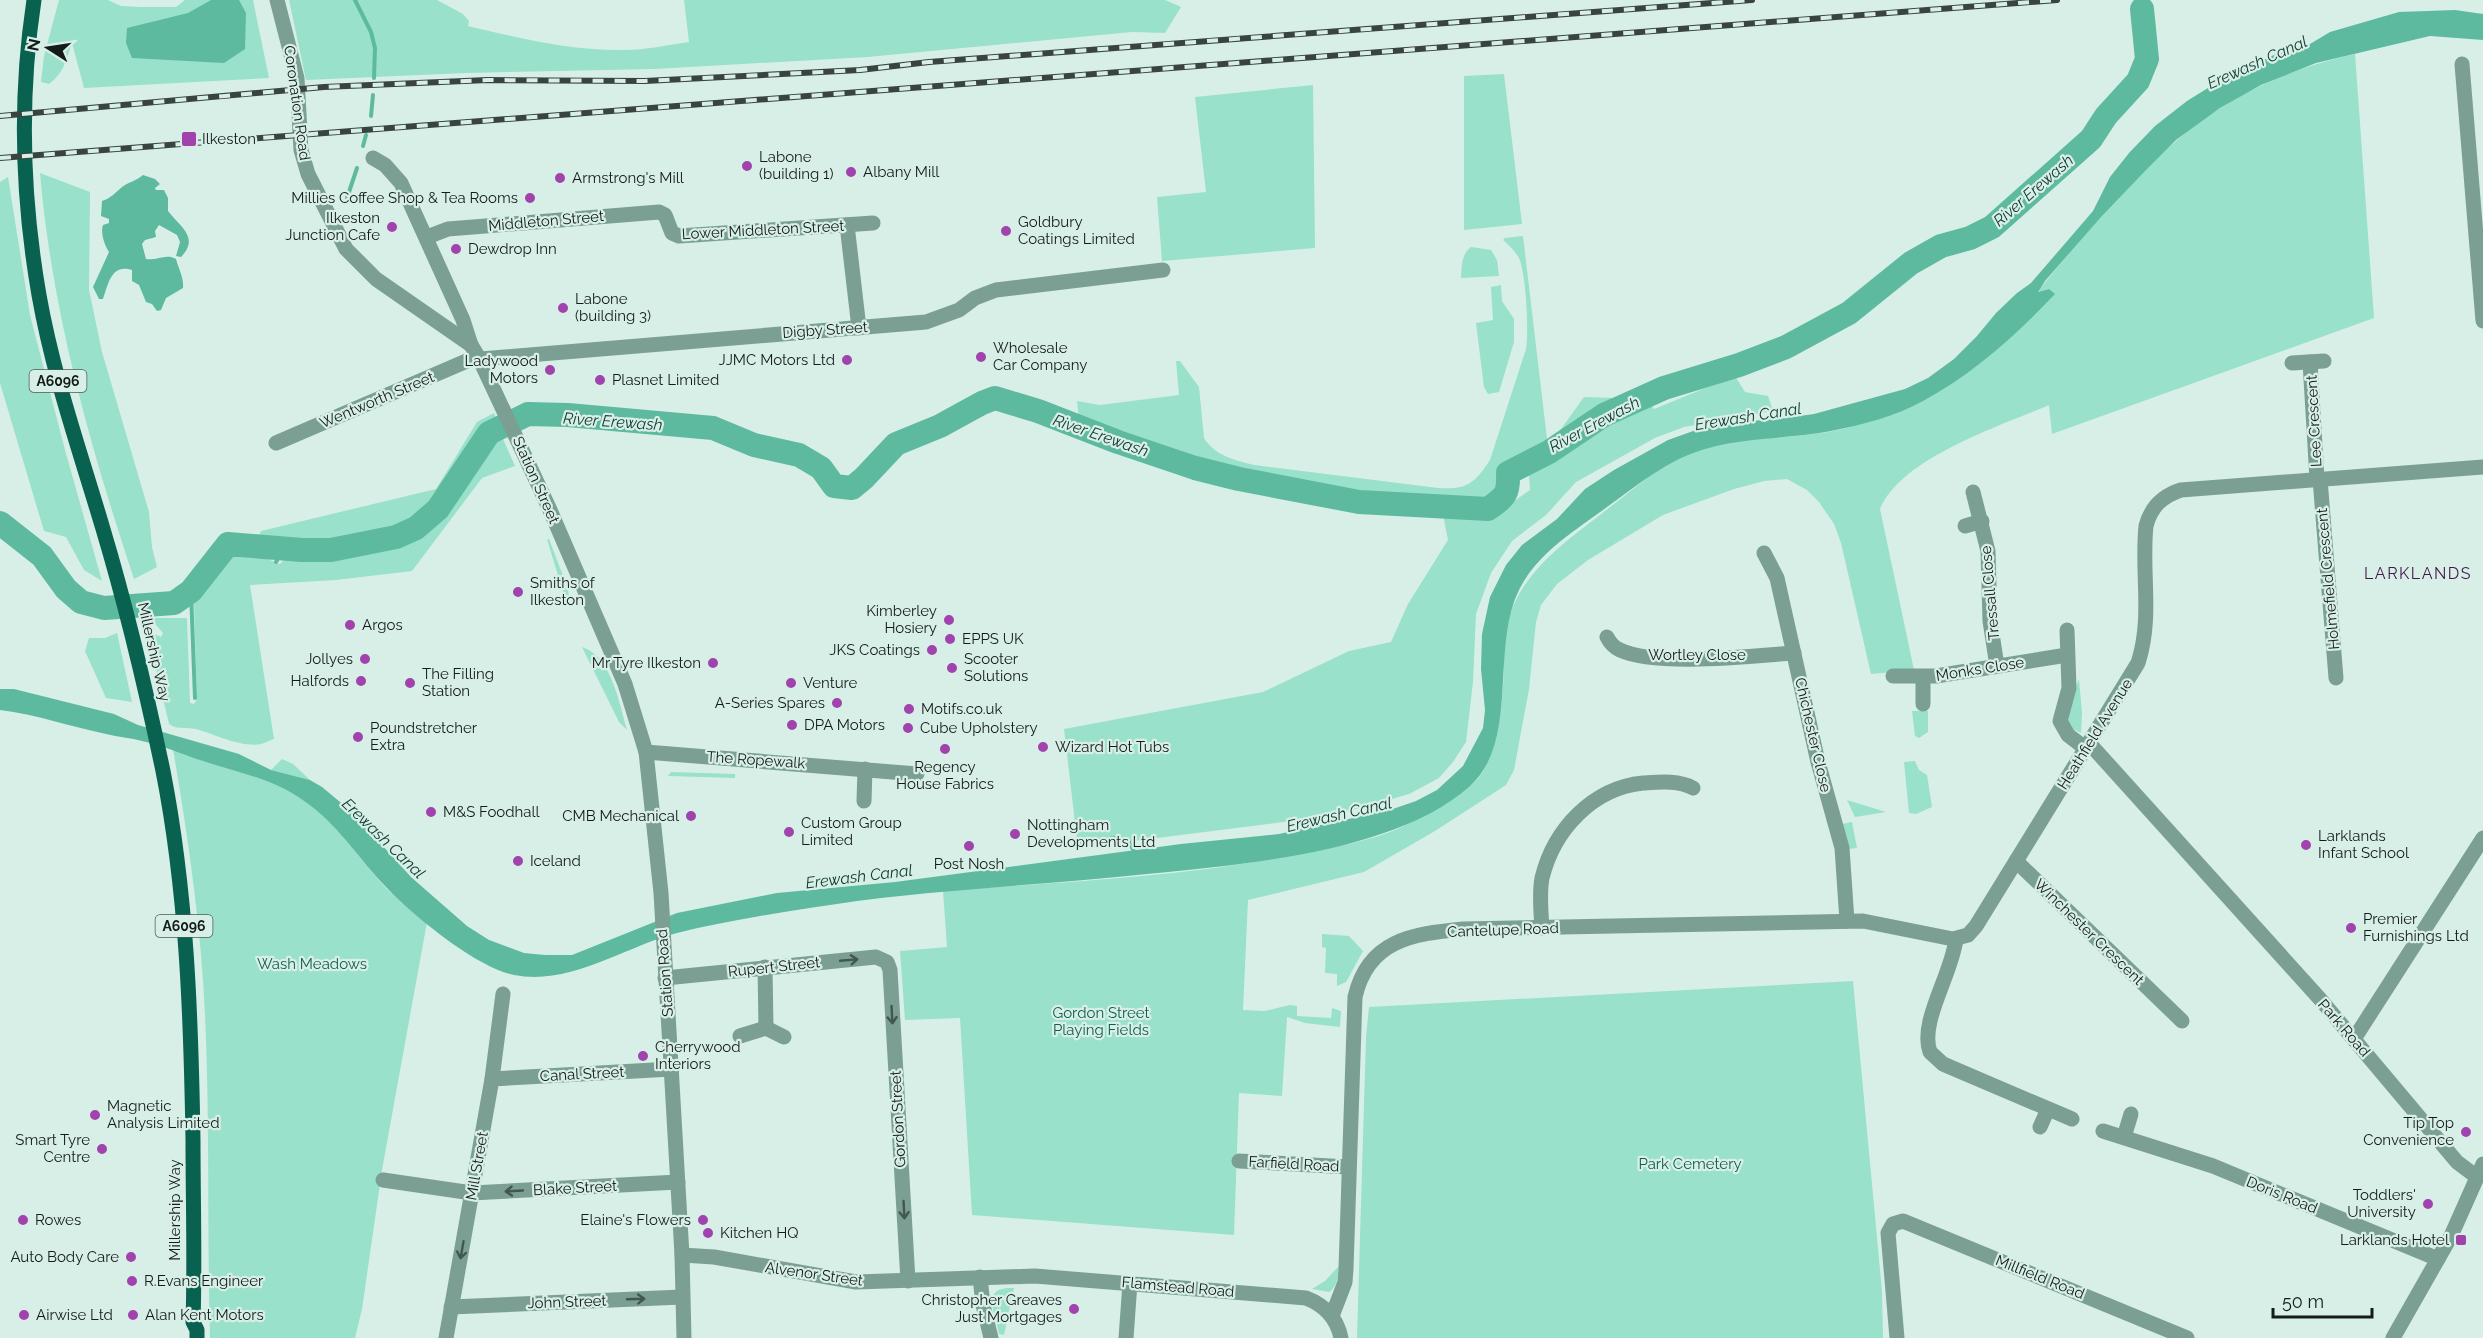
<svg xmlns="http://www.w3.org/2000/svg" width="2483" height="1338" font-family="Raleway,sans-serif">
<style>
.green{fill:#99e1ca;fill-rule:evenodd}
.water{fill:#5eba9f}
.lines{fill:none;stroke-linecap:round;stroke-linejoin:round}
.stream{stroke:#5eba9f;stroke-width:4}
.river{stroke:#5eba9f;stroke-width:24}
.minor{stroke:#7ba093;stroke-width:15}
.tertiary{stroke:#7ba093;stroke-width:15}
.primary{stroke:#09624f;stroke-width:15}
.rail-casing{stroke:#394440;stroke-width:6}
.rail{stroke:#d8efe7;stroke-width:4;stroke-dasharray:11;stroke-linecap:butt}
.oneway{stroke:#425750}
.poi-dot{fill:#a043ad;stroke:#d8efe7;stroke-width:2}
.labels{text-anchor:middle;stroke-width:4.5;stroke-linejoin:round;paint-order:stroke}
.shield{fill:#d8efe7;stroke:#4f5b57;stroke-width:1.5}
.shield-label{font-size:14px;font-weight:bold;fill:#141c19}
.street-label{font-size:15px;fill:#141c19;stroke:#d8efe7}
.poi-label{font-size:15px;fill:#141c19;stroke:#d8efe7;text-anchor:start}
.park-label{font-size:15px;fill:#125d4b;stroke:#d8efe7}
.water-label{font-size:16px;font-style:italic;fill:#0f3a2f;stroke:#d8efe7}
.neighbourhood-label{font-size:16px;letter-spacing:1.5px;fill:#421649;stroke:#d8efe7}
</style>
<rect width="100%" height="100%" fill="#d8efe7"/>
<g class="green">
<path d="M59 0H108L121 6 141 7H176L185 0H253L269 78 84 88 72 43C66 60 64 73 49 84L41 82 44 56Z"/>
<path d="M289 0H437L463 14 469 21 468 26C519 38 571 51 624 50 645 50 668 45 689 42L684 0H1165L1181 7 1165 33 1132 32 868 57 655 69 466 73 306 80Z"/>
<path d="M2355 54 2374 318 2052 434 2049 405C2000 426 1901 458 1880 509L1914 670 1871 674 1841 543 1834 524 1819 502 1807 490 1787 479 1764 481 1734 489 1663 515 1588 560 1557 584 1541 605 1536 622 1529 689 1514 770 1506 785 1435 831 1364 872 1248 900 1243 1010 1265 1011 1290 1005 1297 1006V1016L1331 1018 1332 1008 1341 1011 1340 1027 1305 1023 1287 1017 1282 1096 1239 1093 1234 1235 972 1215 960 1018 905 1020 900 951 947 947 943 891C1062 882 1184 877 1301 854 1334 847 1371 841 1402 827 1416 820 1430 810 1443 802 1457 793 1473 787 1482 773 1499 746 1502 704 1504 672 1504 659 1503 644 1506 631 1515 576 1564 543 1605 511 1627 494 1648 476 1672 462 1720 435 1775 441 1828 432 1923 415 1990 362 2054 294L2049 289 2037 292C2082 238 2131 176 2187 132 2236 92 2295 67 2355 54Z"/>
<polygon points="1504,74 1522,224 1464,230 1464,76"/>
<polygon points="1313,85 1315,248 1162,261 1157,197 1206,192 1195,97"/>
<path d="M40 173 90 192 89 290 102 352 149 512 152 547 157 567 134 579C90 446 52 313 40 173Z"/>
<polygon points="8,177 30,315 65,450 102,581 84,570 66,537 44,531 0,383 0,182"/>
<path d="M1523 236 1548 447 1584 397 1616 398 1640 387 1654 409 1735 376 1745 392 1768 396 1773 411 1684 427 1655 438 1576 482 1546 515 1512 541 1491 573 1476 614 1473 682 1466 742 1453 762 1439 778 1409 794 1361 808 1283 822 1078 848 1064 729 1263 692 1349 651 1391 642 1408 604 1448 540 1440 500 1322 489 1260 477 1212 465 1079 419 1077 401 1100 405 1179 395 1176 361H1180L1199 387 1204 438C1215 456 1235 460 1254 465L1438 488C1467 490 1475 483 1490 460L1526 349C1529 331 1526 274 1519 258 1515 251 1509 245 1503 240L1505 238ZM1528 459 1530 490 1513 502 1493 491 1503 471Z"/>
<path d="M1471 247 1491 250 1497 260 1499 276 1461 278C1462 265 1461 255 1471 247Z"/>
<polygon points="1501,285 1502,301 1514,319 1514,342 1499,392 1488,394 1484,387 1476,323 1493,320 1491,287"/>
<path d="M494 413 497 421C492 424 485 427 481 431 468 446 459 469 448 486 405 552 327 546 257 542L261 531 436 489 477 422Z"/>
<path d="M500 432 515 466 482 478 412 571 336 580 250 585 274 739C270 740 265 743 261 744 242 748 214 734 196 729 187 727 176 730 169 724L147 631 161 637 163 633 150 618H187L190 703 194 704 197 699 194 603 197 596 231 551 274 553 270 560 280 564 286 558C325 557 387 555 420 531 437 518 448 499 460 481 471 464 482 442 500 432Z"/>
<polygon points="547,539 549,539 568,589 569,597 567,605"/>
<polygon points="117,633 132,702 106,698 85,651 89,638 105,638"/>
<path d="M582 647C612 657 619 703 627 730L619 722Z"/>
<polygon points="2079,679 2082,713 2081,733 2069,727 2066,711"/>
<polygon points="1912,711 1928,711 1928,732 1919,738 1915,736"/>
<path d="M173 749C218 768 267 774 308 803 340 826 361 862 388 890 400 902 414 912 427 922L382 1170 362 1309 355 1338H210C207 1231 210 1123 205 1015 201 926 188 837 173 749Z"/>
<polygon points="282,759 293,764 310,780 271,770"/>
<polygon points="1915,761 1919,770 1927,775 1932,807 1916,814 1909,813 1904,762"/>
<polygon points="671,772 735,774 735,778 668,776"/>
<polygon points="1847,800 1886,812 1855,817"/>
<polygon points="1852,822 1857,848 1849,849 1842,824"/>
<polygon points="1322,934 1349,936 1363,951 1346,982 1337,986 1337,974 1325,973 1326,948 1322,947"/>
<polygon points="1853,981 1882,1291 1883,1338 1357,1338 1366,1037 1369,1007"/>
<path d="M1339 1266C1338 1276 1338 1286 1329 1292L1312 1289 1325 1281Z"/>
<path d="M1014 1288 1004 1335 999 1334C996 1313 979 1286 1014 1288Z"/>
</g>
<g class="water">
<polygon points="211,0 239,0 246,13 245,49 224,63 132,58 126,43 127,28 188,13"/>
<path d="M2455 10 2483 14V40L2430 36 2316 63 2261 85 2220 108 2176 140 2146 170 2101 217 2045 281 2038 292 2049 289 2055 294C2016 335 1973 374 1923 401 1896 416 1862 425 1831 431 1774 442 1719 434 1666 466 1646 478 1626 493 1607 507 1575 531 1537 553 1519 590 1490 648 1520 741 1470 786 1397 852 1242 865 1147 874 1082 881 1018 885 953 891 888 896 824 905 760 916 733 921 704 926 677 933 624 947 570 986 514 975 477 968 411 914 385 886 360 860 340 828 311 806 275 778 241 774 200 760 181 754 162 745 142 741 131 738 118 737 106 734 71 727 36 714 0 710V689H14L114 714 138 725 239 754 271 770 310 780 322 787 352 812 411 877 467 926 489 940 524 953 545 955H572L677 913 777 893 895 882 1181 844 1279 834 1390 810 1416 801 1437 790 1463 766 1483 728 1485 710 1481 669 1482 634 1490 597 1506 565 1522 545 1557 519 1585 489 1614 470 1668 440 1696 430 1735 422 1778 419 1814 414 1905 389 1928 378 1954 359 1977 336 1996 313 2017 293 2031 283 2093 211 2110 177 2129 153 2155 126 2187 101 2224 78 2274 55 2310 44 2330 32 2399 12Z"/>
<path d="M143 175 155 179 160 184 155 188 156 190H164L168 198V211C180 227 200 237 181 257L176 256 180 242 177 235 159 225 155 231 156 237 145 240 142 244 146 259C157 261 166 253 176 259 179 270 184 278 183 288L166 298 161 310 157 311 152 304 146 302 139 285 132 281V270C111 263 108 285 103 299H99L93 287 109 252C105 246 100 233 103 225L109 223V219L101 216 102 201C111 198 115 193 122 187 129 182 136 181 143 175Z"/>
</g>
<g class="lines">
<g class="stream">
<polyline points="355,0 371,32 375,48 374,78"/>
<polyline points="371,116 373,95"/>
<polyline points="363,146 366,135"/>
<polyline points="347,198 357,168"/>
<polyline points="276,562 284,548"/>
<polyline points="191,591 195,698"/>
<polyline points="1074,845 1114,838 1128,840 1136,855"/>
</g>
<path class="river" d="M0 523 42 556 66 589 81 602 104 608 174 603 191 591 228 544 302 550H331L396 537 416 528 438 509 489 433 528 414 568 415 713 428 754 445 799 455 821 468 834 486 852 488 864 478 896 444 940 426 982 403 995 398 1038 411 1118 442 1195 468 1239 479 1359 502 1488 509C1505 497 1509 494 1508 473L1549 452 1604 415 1664 388 1739 365 1786 347 1849 313 1911 263 1941 246 1970 238 1992 227 2091 139 2106 116 2138 81 2147 59 2142 9"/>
<g class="minor">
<polyline points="2462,64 2483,321"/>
<polyline points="373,158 385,165 401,183 463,320 471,345"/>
<polyline points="847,225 859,328"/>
<polyline points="427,237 448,229 659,212 665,215 672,233 679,236 873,223"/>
<polyline points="2310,362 2317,479"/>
<polyline points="2292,363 2324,361"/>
<polyline points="276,443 469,360 926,322 959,310 975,298 996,290 1163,270"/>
<polyline points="2320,479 2336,678"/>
<polyline points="1973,492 1988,551 1990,621 1997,666"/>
<polyline points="1965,526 1982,521"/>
<polyline points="1764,553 1777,578 1818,762 1842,848 1847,921"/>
<polyline points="2067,630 2069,688 2060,721 2068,735 2085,748"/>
<path d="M1607 637C1610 643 1613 647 1620 650 1656 667 1752 656 1794 653"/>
<polyline points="1893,676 1936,676 2067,655"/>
<polyline points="1923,678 1923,704"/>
<polyline points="2089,743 2320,999 2457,1162 2477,1177"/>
<polyline points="646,752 917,774"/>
<polyline points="864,801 865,769"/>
<polyline points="2016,861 2182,1021"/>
<path d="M1542 928C1541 912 1539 894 1542 878 1554 829 1593 788 1643 783 1660 782 1678 780 1693 788"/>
<path d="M1956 939C1952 974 1919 1022 1930 1052L1943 1064 2072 1119"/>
<polyline points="765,967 766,1028"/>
<polyline points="665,978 876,957 887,962 890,970 908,1281"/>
<polyline points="740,1036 766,1028 784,1037"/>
<polyline points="2354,1039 2483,838"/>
<polyline points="492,1079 672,1069"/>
<polyline points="2040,1127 2048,1109"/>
<polyline points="2103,1131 2213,1166 2438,1259"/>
<polyline points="2124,1137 2131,1114"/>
<polyline points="1239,1161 1349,1167"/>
<polyline points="383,1180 472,1193 678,1182"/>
<polyline points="980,1277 983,1305 991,1338"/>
<polyline points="451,1307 682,1297"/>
<path d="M1332 1316 1345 1282 1346 1269 1355 997C1368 940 1412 934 1463 929L1863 921 1953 939 1968 935 1976 926 2138 663C2153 617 2141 572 2146 526 2151 507 2162 496 2181 490L2483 467"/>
<polyline points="446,1338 492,1079 503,994"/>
<polyline points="1126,1338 1130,1283"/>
<polyline points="1897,1338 1888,1233 1893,1224 1903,1221 2187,1338"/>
<polyline points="2393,1338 2451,1236 2483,1164"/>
</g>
<g class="tertiary">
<polyline points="277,0 297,78 301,150 308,174 346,249 376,279 471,345 479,358 550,510 625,684 646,752 661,893 682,1255 684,1338"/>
<path d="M682 1255 714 1257 856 1282 1035 1276 1306 1298C1324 1305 1337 1318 1341 1338"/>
</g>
<path class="primary" d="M34 0C19 99 22 197 39 295 53 375 80 451 103 529 127 609 146 690 163 771 187 893 191 1017 193 1140 193 1201 195 1262 193 1322L197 1330V1338"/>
<defs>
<g id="rail">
<polyline points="0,116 324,87 488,80 645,81 860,70 929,62 1752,0"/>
<polyline points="0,158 2057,0"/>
</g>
</defs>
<use href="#rail" class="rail-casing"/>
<use href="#rail" class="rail"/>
</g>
<defs><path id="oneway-shaft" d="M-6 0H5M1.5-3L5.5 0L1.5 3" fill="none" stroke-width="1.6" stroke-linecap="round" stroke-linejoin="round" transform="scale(1.5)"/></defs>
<g class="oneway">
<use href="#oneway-shaft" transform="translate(849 960) rotate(-5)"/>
<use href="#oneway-shaft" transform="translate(892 1015) rotate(87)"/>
<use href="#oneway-shaft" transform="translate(514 1191) rotate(177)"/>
<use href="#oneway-shaft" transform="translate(904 1210) rotate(87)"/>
<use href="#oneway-shaft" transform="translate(462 1250) rotate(100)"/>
<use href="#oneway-shaft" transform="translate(636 1299) rotate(-2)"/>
</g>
<g class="poi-dot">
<rect x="181" y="131" width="16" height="16" rx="3"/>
<circle cx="747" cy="166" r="6"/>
<circle cx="851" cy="172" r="6"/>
<circle cx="560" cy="178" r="6"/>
<circle cx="530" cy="198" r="6"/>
<circle cx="392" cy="227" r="6"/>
<circle cx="1006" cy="231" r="6"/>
<circle cx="456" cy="249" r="6"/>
<circle cx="563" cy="308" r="6"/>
<circle cx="981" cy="357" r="6"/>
<circle cx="847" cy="360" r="6"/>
<circle cx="550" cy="370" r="6"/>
<circle cx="600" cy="380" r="6"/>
<circle cx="518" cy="592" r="6"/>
<circle cx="949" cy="620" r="6"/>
<circle cx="350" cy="625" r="6"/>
<circle cx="950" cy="639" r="6"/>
<circle cx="932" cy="650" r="6"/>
<circle cx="365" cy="659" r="6"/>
<circle cx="713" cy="663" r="6"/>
<circle cx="952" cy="668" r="6"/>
<circle cx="361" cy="681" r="6"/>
<circle cx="410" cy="683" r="6"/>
<circle cx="791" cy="683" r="6"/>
<circle cx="837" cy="703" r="6"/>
<circle cx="909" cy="709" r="6"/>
<circle cx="792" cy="725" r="6"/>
<circle cx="908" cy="728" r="6"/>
<circle cx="358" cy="737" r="6"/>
<circle cx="1043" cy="747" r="6"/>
<circle cx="945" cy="749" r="6"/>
<circle cx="431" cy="812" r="6"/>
<circle cx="691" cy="816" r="6"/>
<circle cx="789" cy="832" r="6"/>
<circle cx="1015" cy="834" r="6"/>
<circle cx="2306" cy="845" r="6"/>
<circle cx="969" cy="846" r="6"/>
<circle cx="518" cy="861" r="6"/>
<circle cx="2351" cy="928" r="6"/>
<circle cx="643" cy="1056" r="6"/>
<circle cx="95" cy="1115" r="6"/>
<circle cx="2466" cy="1132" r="6"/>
<circle cx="102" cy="1149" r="6"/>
<circle cx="2428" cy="1204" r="6"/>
<circle cx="23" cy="1220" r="6"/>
<circle cx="703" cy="1220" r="6"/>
<circle cx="708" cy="1233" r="6"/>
<rect x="2455" y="1234" width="12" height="12" rx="3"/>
<circle cx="131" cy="1257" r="6"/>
<circle cx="132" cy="1281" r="6"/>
<circle cx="1074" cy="1309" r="6"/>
<circle cx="24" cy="1315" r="6"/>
<circle cx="133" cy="1315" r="6"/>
</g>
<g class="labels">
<g class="shield">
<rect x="29.5" y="370" width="57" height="22" rx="4.5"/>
<rect x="155.5" y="915" width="57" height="22" rx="4.5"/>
</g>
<g class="shield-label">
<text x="58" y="386">A6096</text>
<text x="184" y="931">A6096</text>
</g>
<g class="street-label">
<text transform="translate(297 103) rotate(82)" y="5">Coronation Road</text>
<text transform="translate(546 221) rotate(-5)" y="5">Middleton Street</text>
<text transform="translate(763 230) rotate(-3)" y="5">Lower Middleton Street</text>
<text transform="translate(825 330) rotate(-4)" y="5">Digby Street</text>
<text transform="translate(377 400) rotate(-23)" y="5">Wentworth Street</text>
<text transform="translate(2314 421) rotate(-93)" y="5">Lee Crescent</text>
<text transform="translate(536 480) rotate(66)" y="5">Station Street</text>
<text transform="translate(2328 579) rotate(-95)" y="5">Holmefield Crescent</text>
<text transform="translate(1990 593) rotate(-95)" y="5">Tressall Close</text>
<text transform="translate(154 652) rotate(77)" y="5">Millership Way</text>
<text x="1697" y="660">Wortley Close</text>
<text transform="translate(1980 669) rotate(-9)" y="5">Monks Close</text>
<text transform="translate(2095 734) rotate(-58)" y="5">Heathfield Avenue</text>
<text transform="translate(1813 735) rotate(77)" y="5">Chichester Close</text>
<text transform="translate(756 760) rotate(4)" y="5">The Ropewalk</text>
<text transform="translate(1503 930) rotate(-2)" y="5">Cantelupe Road</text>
<text transform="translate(2089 932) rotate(44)" y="5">Winchester Crescent</text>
<text transform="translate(774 967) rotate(-6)" y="5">Rupert Street</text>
<text transform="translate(665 973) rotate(-94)" y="5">Station Road</text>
<text transform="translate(2344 1028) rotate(49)" y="5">Park Road</text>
<text transform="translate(582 1074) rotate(-3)" y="5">Canal Street</text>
<text transform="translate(898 1119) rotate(-93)" y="5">Gordon Street</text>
<text transform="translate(1294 1164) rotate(3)" y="5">Farfield Road</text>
<text transform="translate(477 1166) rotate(-80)" y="5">Mill Street</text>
<text transform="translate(575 1188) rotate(-3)" y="5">Blake Street</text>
<text transform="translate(2282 1195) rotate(22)" y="5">Doris Road</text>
<text transform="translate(175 1210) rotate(-90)" y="5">Millership Way</text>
<text transform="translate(814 1274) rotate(8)" y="5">Alvenor Street</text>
<text transform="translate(2040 1277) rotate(22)" y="5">Millfield Road</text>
<text transform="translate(1178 1287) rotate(5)" y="5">Flamstead Road</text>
<text transform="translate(567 1302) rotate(-2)" y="5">John Street</text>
</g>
<g class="poi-label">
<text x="202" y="144">Ilkeston</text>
<text x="759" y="162">Labone<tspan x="759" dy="17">(building 1)</tspan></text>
<text x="863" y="177">Albany Mill</text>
<text x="572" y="183">Armstrong's Mill</text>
<text x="518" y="203" text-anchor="end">Millies Coffee Shop &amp; Tea Rooms</text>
<text x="380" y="223" text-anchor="end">Ilkeston<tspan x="380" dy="17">Junction Cafe</tspan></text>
<text x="1018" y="227">Goldbury<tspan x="1018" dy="17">Coatings Limited</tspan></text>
<text x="468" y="254">Dewdrop Inn</text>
<text x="575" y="304">Labone<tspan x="575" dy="17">(building 3)</tspan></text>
<text x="993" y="353">Wholesale<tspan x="993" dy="17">Car Company</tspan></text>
<text x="835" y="365" text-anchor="end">JJMC Motors Ltd</text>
<text x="538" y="366" text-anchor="end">Ladywood<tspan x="538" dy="17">Motors</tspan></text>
<text x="612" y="385">Plasnet Limited</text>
<text x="530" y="588">Smiths of<tspan x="530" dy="17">Ilkeston</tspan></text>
<text x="937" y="616" text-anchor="end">Kimberley<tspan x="937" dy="17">Hosiery</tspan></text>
<text x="362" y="630">Argos</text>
<text x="962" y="644">EPPS UK</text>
<text x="920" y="655" text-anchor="end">JKS Coatings</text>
<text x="353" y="664" text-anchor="end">Jollyes</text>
<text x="964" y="664">Scooter<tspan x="964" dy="17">Solutions</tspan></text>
<text x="701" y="668" text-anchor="end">Mr Tyre Ilkeston</text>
<text x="422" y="679">The Filling<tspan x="422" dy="17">Station</tspan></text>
<text x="349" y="686" text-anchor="end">Halfords</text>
<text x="803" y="688">Venture</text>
<text x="825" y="708" text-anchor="end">A-Series Spares</text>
<text x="921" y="714">Motifs.co.uk</text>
<text x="804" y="730">DPA Motors</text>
<text x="370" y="733">Poundstretcher<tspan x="370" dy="17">Extra</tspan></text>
<text x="920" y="733">Cube Upholstery</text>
<text x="1055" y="752">Wizard Hot Tubs</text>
<text x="945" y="772" text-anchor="middle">Regency<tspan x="945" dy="17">House Fabrics</tspan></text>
<text x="443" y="817">M&amp;S Foodhall</text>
<text x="679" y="821" text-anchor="end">CMB Mechanical</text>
<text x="801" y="828">Custom Group<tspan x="801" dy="17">Limited</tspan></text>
<text x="1027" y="830">Nottingham<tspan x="1027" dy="17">Developments Ltd</tspan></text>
<text x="2318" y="841">Larklands<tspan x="2318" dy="17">Infant School</tspan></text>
<text x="530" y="866">Iceland</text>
<text x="969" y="869" text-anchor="middle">Post Nosh</text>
<text x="2363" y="924">Premier<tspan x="2363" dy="17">Furnishings Ltd</tspan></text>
<text x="655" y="1052">Cherrywood<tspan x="655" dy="17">Interiors</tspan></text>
<text x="107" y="1111">Magnetic<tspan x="107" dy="17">Analysis Limited</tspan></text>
<text x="2454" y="1128" text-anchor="end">Tip Top<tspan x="2454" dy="17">Convenience</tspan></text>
<text x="90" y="1145" text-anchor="end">Smart Tyre<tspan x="90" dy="17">Centre</tspan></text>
<text x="2416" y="1200" text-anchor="end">Toddlers'<tspan x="2416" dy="17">University</tspan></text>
<text x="35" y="1225">Rowes</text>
<text x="691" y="1225" text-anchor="end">Elaine's Flowers</text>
<text x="720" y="1238">Kitchen HQ</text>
<text x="2449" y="1245" text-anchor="end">Larklands Hotel</text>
<text x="119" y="1262" text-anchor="end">Auto Body Care</text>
<text x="144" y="1286">R.Evans Engineer</text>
<text x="1062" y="1305" text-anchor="end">Christopher Greaves<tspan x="1062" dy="17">Just Mortgages</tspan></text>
<text x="36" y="1320">Airwise Ltd</text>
<text x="145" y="1320">Alan Kent Motors</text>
</g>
<g class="park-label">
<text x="312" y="969">Wash Meadows</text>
<text x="1101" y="1018">Gordon Street<tspan x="1101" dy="17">Playing Fields</tspan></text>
<text x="1690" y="1169">Park Cemetery</text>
</g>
<g class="water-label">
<text transform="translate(2257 62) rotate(-24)" y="6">Erewash Canal</text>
<text transform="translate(2033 190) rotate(-41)" y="6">River Erewash</text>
<text transform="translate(1748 416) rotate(-9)" y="6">Erewash Canal</text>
<text transform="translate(613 421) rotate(4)" y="6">River Erewash</text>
<text transform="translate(1594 424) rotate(-28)" y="6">River Erewash</text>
<text transform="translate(1101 435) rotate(19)" y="6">River Erewash</text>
<text transform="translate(1339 814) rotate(-13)" y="6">Erewash Canal</text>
<text transform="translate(384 838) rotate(44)" y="6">Erewash Canal</text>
<text transform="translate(859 876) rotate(-7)" y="6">Erewash Canal</text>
</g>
<g class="neighbourhood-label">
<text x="2418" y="579">LARKLANDS</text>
</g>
</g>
<g transform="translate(48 48) rotate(282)" stroke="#d8efe7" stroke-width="4.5" paint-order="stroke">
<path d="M0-4.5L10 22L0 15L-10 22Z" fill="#141c19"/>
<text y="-9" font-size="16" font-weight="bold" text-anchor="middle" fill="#141c19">N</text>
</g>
<path d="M2273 1308v9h99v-9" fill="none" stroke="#141c19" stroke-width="3"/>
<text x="2282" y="1308" font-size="18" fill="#141c19" stroke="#d8efe7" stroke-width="4.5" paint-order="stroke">50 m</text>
</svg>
